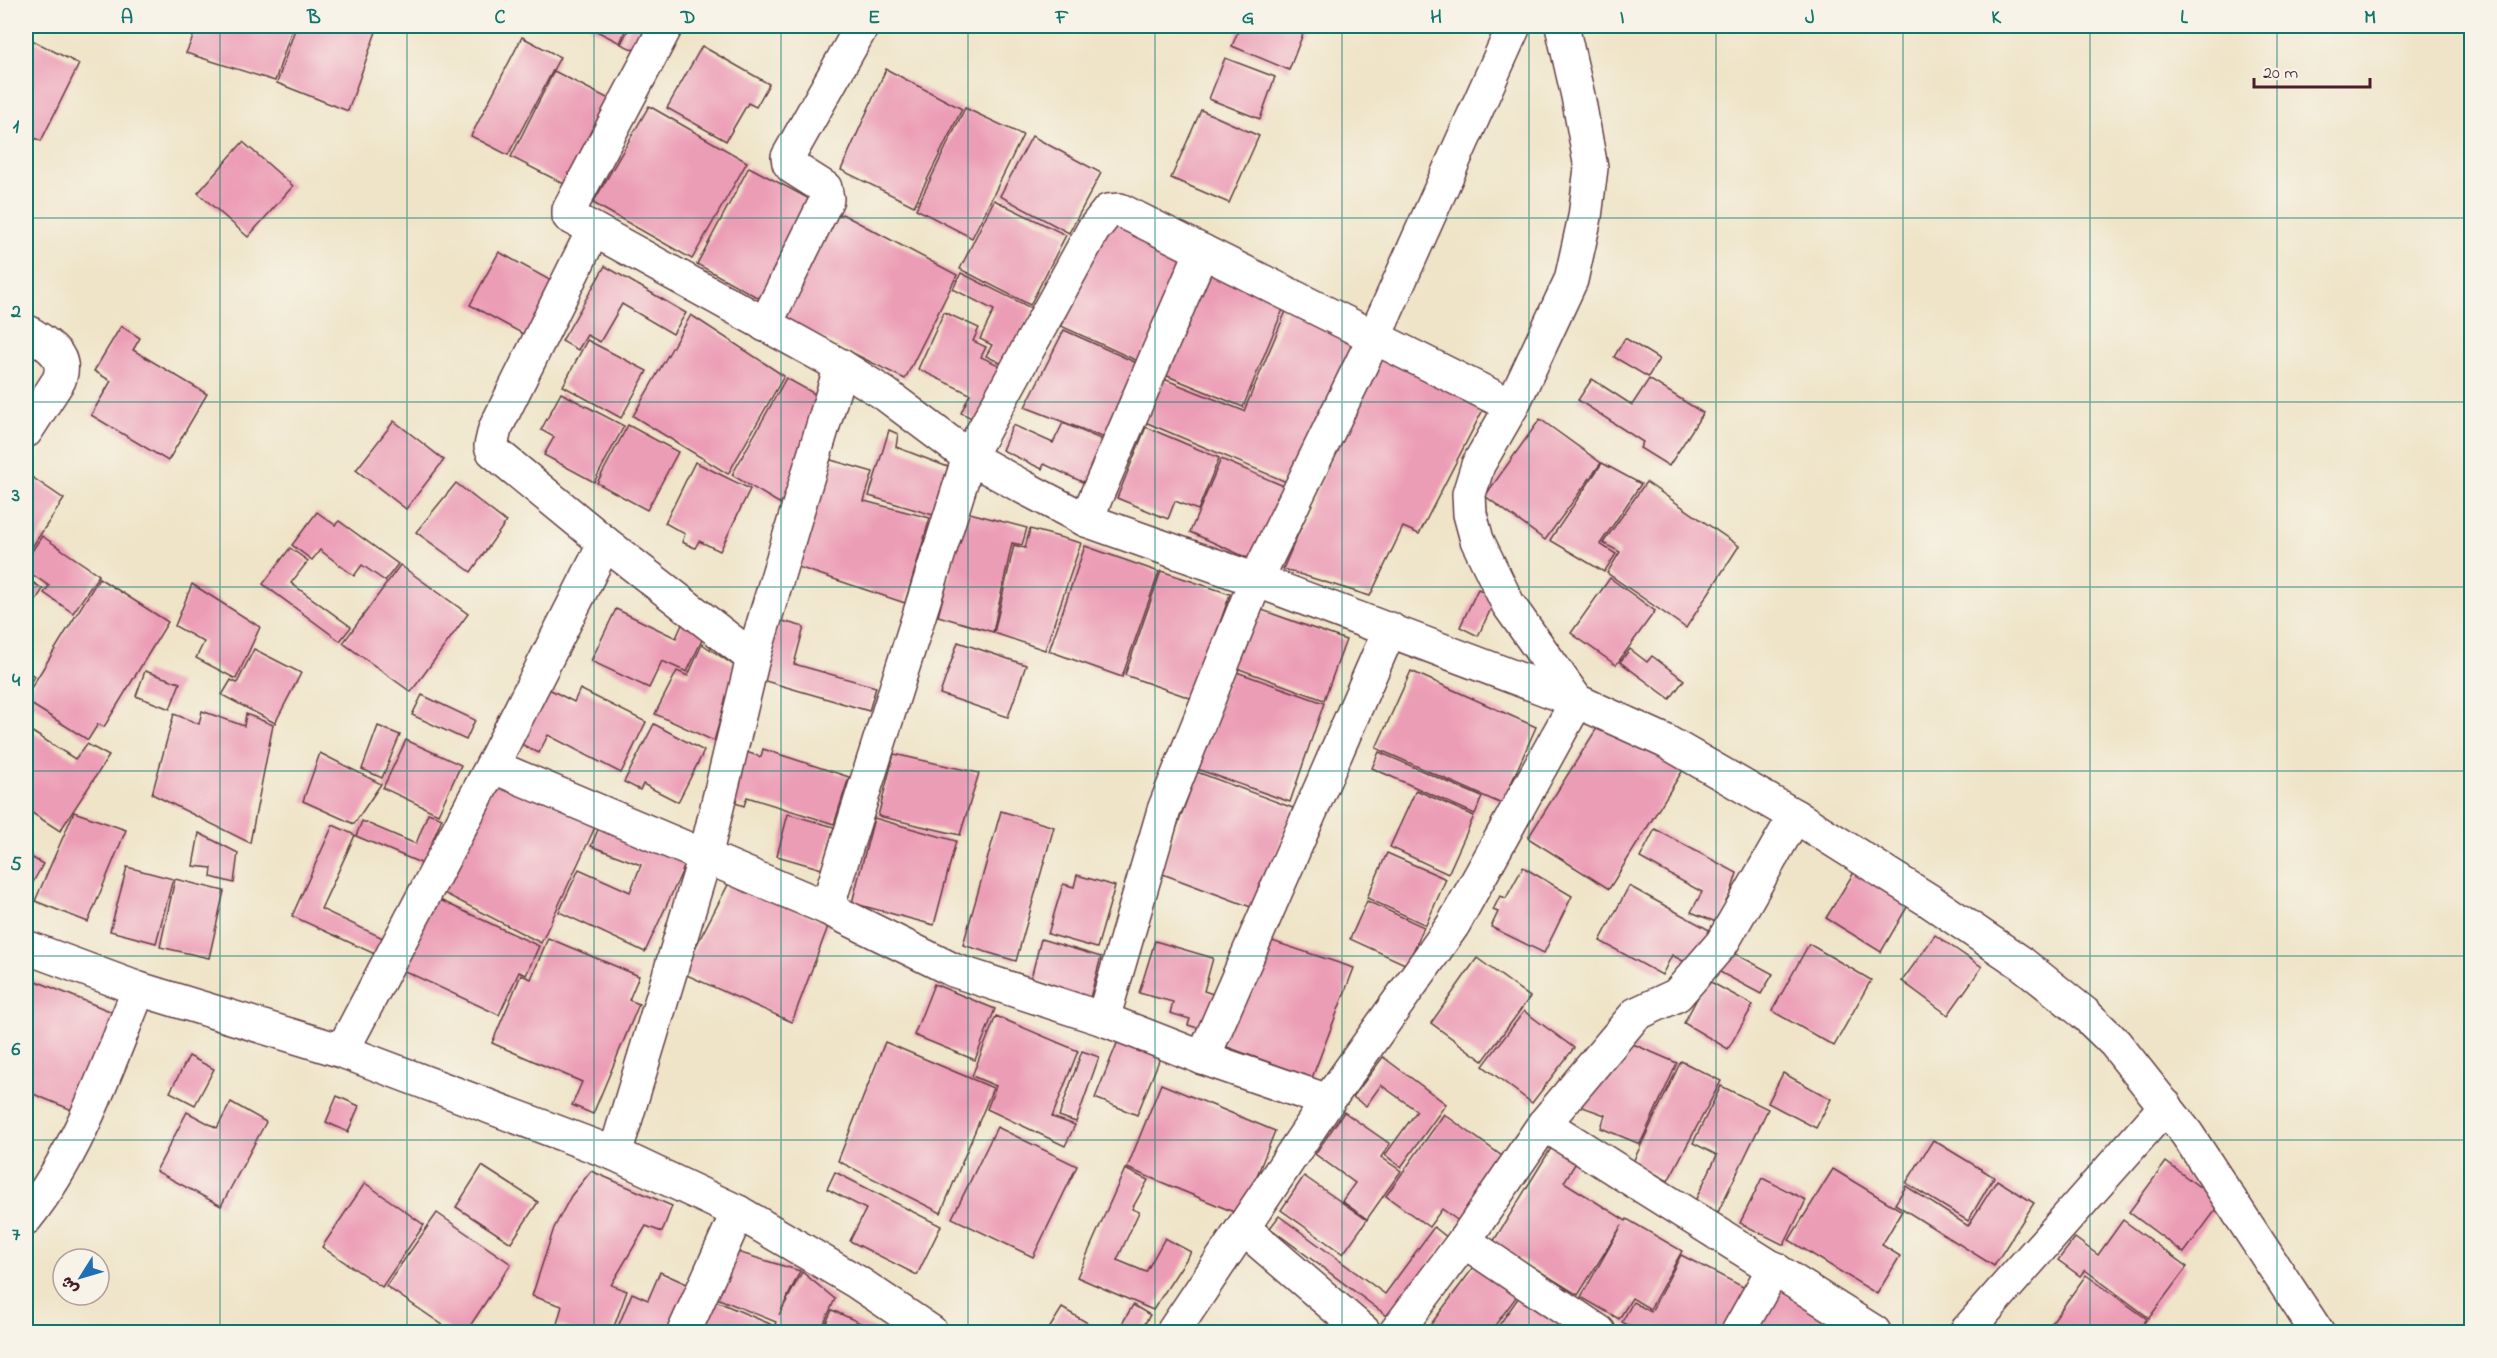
<svg xmlns="http://www.w3.org/2000/svg" width="2497" height="1358" font-family="'Indie Flower','Playpen Sans Arabic',sans-serif">
<style>
.building{fill:#ec9db6}
.lines{fill:none;stroke-linecap:round;stroke-linejoin:round}
.minor-casing{stroke:#633d43;stroke-width:36}
.minor{stroke:#fff;stroke-width:33}
.grid{fill:none;stroke:#0f766e;stroke-width:1.5;stroke-opacity:0.55}
.neatline{fill:none;stroke:#0f766e;stroke-width:2}
.grid-label{font-size:20px;text-anchor:middle;font-weight:bold;fill:#0f766e}
</style>
<rect width="100%" height="100%" fill="#f7f3e8"/>
<filter id="ink" filterUnits="userSpaceOnUse"><feTurbulence type="fractalNoise" baseFrequency=".0167" numOctaves="2"/><feDisplacementMap in="SourceGraphic" scale="12" xChannelSelector="R" yChannelSelector="G"/><feConvolveMatrix kernelMatrix="1 2 1 2 8 2 1 2 1" color-interpolation-filters="sRGB"/></filter>
<filter id="wash" filterUnits="userSpaceOnUse"><feTurbulence type="fractalNoise" baseFrequency=".008" numOctaves="4" result="noise"/><feDisplacementMap in="SourceGraphic" scale="24" xChannelSelector="R" yChannelSelector="G"/><feGaussianBlur stdDeviation="1.35" result="paint"/><feColorMatrix in="noise" values="0 0 0 0 0 0 0 0 0 0 0 0 0 0 0 0 0 1.4 0 .05"/><feComposite in="paint" operator="in"/></filter>
<g filter="url(#wash)">
<rect width="100%" height="100%" fill="#efe4c8"/>
<g id="blocks">
<g class="building">
<polygon points="198,26 293,26 275,81 186,53"/>
<polygon points="296,26 378,26 348,111 277,83"/>
<polygon points="587,26 627,26 620,43"/>
<polygon points="630,26 659,26 645,55 621,44"/>
<polygon points="1240,26 1306,26 1289,70 1232,46"/>
<polygon points="26,37 79,64 41,141 26,134"/>
<polygon points="522,37 560,57 508,155 471,136"/>
<polygon points="702,46 769,84 756,107 748,103 726,141 667,108"/>
<polygon points="1225,58 1275,77 1260,119 1209,99"/>
<polygon points="886,69 962,109 914,206 841,170"/>
<polygon points="554,71 617,103 574,189 511,157"/>
<polygon points="649,106 747,162 692,259 593,203"/>
<polygon points="965,108 1023,135 972,238 916,209"/>
<polygon points="1201,110 1259,136 1229,203 1171,178"/>
<polygon points="1032,136 1101,173 1069,233 1000,196"/>
<polygon points="243,142 293,186 248,237 198,193"/>
<polygon points="749,167 817,203 764,301 697,264"/>
<polygon points="994,200 1066,235 1030,305 960,269"/>
<polygon points="842,214 957,275 905,379 782,318 827,223"/>
<polygon points="1109,220 1188,256 1140,362 1061,326"/>
<polygon points="499,252 555,283 527,336 470,305"/>
<polygon points="605,266 686,313 673,334 622,304 600,342 587,335 578,350 562,341"/>
<polygon points="1209,270 1286,302 1243,407 1165,375"/>
<polygon points="961,273 1033,309 1005,365 986,356 992,345 980,339 994,310 953,289"/>
<polygon points="1289,304 1358,337 1289,483 1145,422 1164,379 1244,411"/>
<polygon points="944,312 979,328 973,341 986,347 981,357 1005,368 980,422 961,413 970,394 918,369"/>
<polygon points="691,315 784,376 728,474 633,416"/>
<polygon points="121,326 140,338 133,350 207,394 168,461 91,415 111,381 94,371"/>
<polygon points="1064,330 1141,365 1110,440 1025,407"/>
<polygon points="1625,338 1659,359 1648,377 1614,357"/>
<polygon points="587,340 647,371 621,418 563,386"/>
<polygon points="1379,346 1489,398 1419,534 1403,527 1370,596 1283,569"/>
<polygon points="786,378 817,395 784,506 732,475"/>
<polygon points="1592,379 1632,405 1649,379 1703,413 1669,466 1640,448 1643,442 1578,400"/>
<polygon points="561,393 624,426 594,482 544,455 554,437 541,430"/>
<polygon points="1540,419 1601,463 1545,540 1485,496"/>
<polygon points="394,421 444,460 406,509 356,470"/>
<polygon points="1063,423 1108,442 1091,486 1044,464 1042,469 1002,450 1013,425 1053,443"/>
<polygon points="628,425 678,452 647,510 597,483"/>
<polygon points="1146,427 1219,458 1198,510 1175,501 1168,519 1117,498"/>
<polygon points="889,430 898,434 896,447 948,467 933,515 869,496"/>
<polygon points="824,458 873,472 864,501 930,518 905,603 795,566"/>
<polygon points="1221,459 1286,487 1252,560 1190,532"/>
<polygon points="695,462 750,489 720,551 699,541 695,548 682,542 685,534 665,523"/>
<polygon points="1602,463 1641,484 1600,544 1616,554 1604,572 1550,540"/>
<polygon points="26,473 64,499 32,547 26,543"/>
<polygon points="1646,482 1739,546 1686,628 1607,573 1620,552 1603,543"/>
<polygon points="456,483 506,522 471,572 416,532"/>
<polygon points="317,512 335,525 339,521 398,564 385,581 362,565 354,576 320,550 312,560 292,545"/>
<polygon points="966,512 1027,528 1022,545 1012,543 993,632 938,616"/>
<polygon points="1030,529 1081,543 1045,650 994,633 1014,545 1025,548"/>
<polygon points="42,536 99,575 73,613 44,593 49,586 26,570 26,560"/>
<polygon points="1085,546 1159,572 1122,677 1049,651"/>
<polygon points="290,548 308,561 291,583 351,627 340,641 263,584"/>
<polygon points="400,565 468,614 411,692 343,643"/>
<polygon points="1161,571 1230,594 1193,699 1125,675"/>
<polygon points="26,578 43,589 26,616"/>
<polygon points="99,578 168,622 104,727 98,724 88,740 26,701 26,696"/>
<polygon points="1610,578 1655,611 1616,665 1571,633"/>
<polygon points="192,584 260,627 236,679 196,658 204,642 175,626"/>
<polygon points="1478,589 1496,598 1478,636 1460,627"/>
<polygon points="1248,605 1346,640 1324,700 1231,666"/>
<polygon points="616,609 676,638 684,620 706,631 687,672 662,661 649,688 591,661"/>
<polygon points="779,620 804,627 794,664 876,687 869,711 762,680"/>
<polygon points="958,642 1026,665 1008,717 940,694"/>
<polygon points="702,644 735,666 714,741 655,714 677,671 688,676"/>
<polygon points="254,649 301,673 275,723 222,695 231,680 237,683"/>
<polygon points="1630,649 1647,662 1652,656 1684,680 1670,699 1620,662"/>
<polygon points="26,670 34,676 26,691"/>
<polygon points="1231,670 1324,703 1290,802 1197,769"/>
<polygon points="145,671 180,683 170,709 136,696"/>
<polygon points="1411,671 1536,727 1502,804 1376,748"/>
<polygon points="547,688 574,702 580,689 646,722 621,773 548,735 539,753 519,743"/>
<polygon points="422,695 475,720 466,740 412,715"/>
<polygon points="202,711 244,726 246,714 273,725 250,843 152,794 174,714 199,724"/>
<polygon points="1602,720 1683,770 1609,889 1528,838"/>
<polygon points="654,724 704,751 678,802 643,784 640,790 624,782"/>
<polygon points="378,726 400,735 382,778 362,769"/>
<polygon points="26,728 75,759 87,744 109,756 60,831 26,809"/>
<polygon points="406,740 461,765 438,814 383,788"/>
<polygon points="737,749 761,757 763,749 849,777 834,824 747,797 744,806 721,798"/>
<polygon points="1379,752 1482,797 1475,814 1372,768"/>
<polygon points="320,753 381,784 354,824 303,801"/>
<polygon points="894,754 979,773 960,835 878,816"/>
<polygon points="1197,772 1293,808 1256,909 1160,873"/>
<polygon points="494,778 597,823 541,943 436,889"/>
<polygon points="1416,790 1474,816 1448,874 1390,847"/>
<polygon points="1001,811 1054,827 1016,961 963,945"/>
<polygon points="74,812 126,830 88,922 35,901"/>
<polygon points="428,813 442,818 423,864 356,836 362,821 416,844"/>
<polygon points="788,814 834,827 822,869 777,856"/>
<polygon points="874,818 956,841 934,925 852,903"/>
<polygon points="333,825 355,835 321,909 385,939 377,955 292,916"/>
<polygon points="600,825 686,863 645,952 559,912 579,869 630,892 641,865 591,846"/>
<polygon points="1655,829 1737,873 1721,924 1691,912 1702,892 1640,858"/>
<polygon points="199,833 238,853 234,883 211,877 212,868 193,866"/>
<polygon points="1387,853 1446,879 1426,925 1367,898"/>
<polygon points="26,854 43,864 26,895"/>
<polygon points="127,867 173,879 156,943 110,931"/>
<polygon points="1523,867 1572,896 1544,953 1491,927 1498,912 1493,910 1500,896 1506,898"/>
<polygon points="1856,869 1910,902 1881,952 1826,918"/>
<polygon points="1077,875 1115,886 1097,948 1048,934 1063,884 1074,887"/>
<polygon points="175,879 224,891 209,958 160,947"/>
<polygon points="729,883 829,924 792,1022 682,973"/>
<polygon points="1629,886 1713,932 1694,967 1672,955 1662,975 1600,941"/>
<polygon points="429,895 539,946 526,975 519,972 499,1015 396,967"/>
<polygon points="1367,901 1424,927 1407,965 1350,939"/>
<polygon points="1935,935 1982,967 1948,1015 1902,981"/>
<polygon points="1260,937 1354,968 1312,1078 1219,1044"/>
<polygon points="548,938 639,976 629,1000 639,1004 593,1114 572,1105 582,1082 492,1043 521,975 531,979"/>
<polygon points="1041,939 1101,957 1088,1005 1049,995 1051,984 1031,978"/>
<polygon points="1155,941 1213,958 1204,991 1222,997 1210,1032 1188,1025 1190,1019 1170,1013 1173,1002 1139,993"/>
<polygon points="1809,944 1871,980 1834,1046 1772,1011"/>
<polygon points="1727,949 1773,974 1761,994 1716,970"/>
<polygon points="1477,958 1530,997 1483,1061 1431,1023"/>
<polygon points="26,977 117,1014 77,1112 26,1091"/>
<polygon points="1707,980 1753,1005 1728,1049 1684,1023"/>
<polygon points="934,984 995,1009 975,1060 914,1035"/>
<polygon points="1524,1011 1574,1048 1532,1103 1483,1066"/>
<polygon points="996,1016 1078,1051 1052,1117 1075,1125 1065,1146 987,1109 996,1086 972,1076"/>
<polygon points="1118,1041 1160,1058 1137,1115 1095,1098"/>
<polygon points="1626,1041 1677,1063 1640,1144 1601,1128 1605,1115 1577,1105"/>
<polygon points="885,1042 993,1088 941,1213 838,1161"/>
<polygon points="1082,1051 1099,1057 1076,1122 1059,1116"/>
<polygon points="189,1056 214,1069 195,1105 170,1092"/>
<polygon points="1383,1057 1446,1104 1401,1167 1385,1155 1417,1111 1381,1085 1366,1106 1353,1097"/>
<polygon points="1681,1061 1721,1081 1668,1181 1633,1162"/>
<polygon points="1783,1073 1831,1099 1816,1128 1768,1103"/>
<polygon points="1161,1084 1275,1131 1241,1215 1127,1168"/>
<polygon points="1721,1086 1768,1109 1718,1212 1695,1201 1717,1155 1693,1143"/>
<polygon points="337,1096 359,1106 348,1132 326,1122"/>
<polygon points="231,1102 266,1122 221,1206 156,1171 187,1112 217,1128"/>
<polygon points="1344,1112 1390,1144 1381,1157 1401,1171 1367,1219 1342,1201 1355,1183 1315,1154"/>
<polygon points="1444,1114 1506,1159 1460,1222 1442,1209 1429,1227 1386,1196"/>
<polygon points="997,1127 1077,1166 1033,1257 952,1218"/>
<polygon points="1933,1140 1994,1177 1968,1221 1906,1183"/>
<polygon points="1553,1145 1577,1161 1564,1182 1626,1221 1627,1219 1682,1251 1650,1309 1632,1298 1619,1319 1581,1297 1622,1225 1578,1295 1493,1242"/>
<polygon points="2166,1162 2221,1203 2184,1253 2129,1212"/>
<polygon points="482,1166 538,1202 511,1243 456,1207"/>
<polygon points="1125,1169 1148,1180 1132,1209 1139,1212 1117,1260 1146,1272 1165,1238 1191,1252 1153,1310 1077,1277"/>
<polygon points="1833,1169 1902,1211 1882,1245 1900,1256 1877,1294 1789,1240"/>
<polygon points="591,1171 672,1206 662,1232 646,1226 611,1285 627,1291 612,1332 577,1332 557,1324 562,1306 532,1296 554,1228 571,1196"/>
<polygon points="835,1172 941,1226 917,1275 850,1241 866,1209 827,1189"/>
<polygon points="1304,1176 1367,1220 1343,1254 1281,1210"/>
<polygon points="1762,1178 1806,1200 1784,1245 1740,1223"/>
<polygon points="1997,1180 2034,1203 1994,1266 1895,1204 1906,1186 1968,1226"/>
<polygon points="365,1183 424,1225 382,1287 322,1247"/>
<polygon points="437,1213 511,1264 466,1332 453,1332 386,1286"/>
<polygon points="1279,1216 1385,1294 1434,1227 1448,1238 1390,1318 1270,1228"/>
<polygon points="2123,1220 2187,1267 2149,1318 2085,1270 2080,1276 2058,1260 2075,1238 2098,1255"/>
<polygon points="734,1251 800,1271 779,1315 802,1272 835,1299 820,1332 792,1332 775,1325 776,1322 714,1297"/>
<polygon points="1681,1255 1753,1292 1731,1332 1641,1332 1622,1322 1633,1302 1651,1312"/>
<polygon points="1476,1264 1517,1296 1490,1332 1425,1332"/>
<polygon points="660,1272 689,1285 669,1332 616,1332 632,1293 648,1300"/>
<polygon points="2086,1275 2147,1319 2137,1332 2052,1332 2047,1329"/>
<polygon points="1775,1287 1852,1332 1755,1332"/>
<polygon points="1519,1297 1568,1332 1494,1332"/>
<polygon points="711,1299 770,1324 766,1332 695,1332"/>
<polygon points="1133,1305 1150,1315 1140,1332 1117,1332"/>
<polygon points="1062,1308 1103,1332 1047,1332"/>
<polygon points="832,1310 876,1330 875,1332 822,1332"/>
<polygon points="772,1325 788,1332 768,1332"/>
<polygon points="558,1327 570,1332 556,1332"/>
</g>
</g>
</g>
<g filter="url(#ink)">
<use href="#blocks" fill-opacity="0" stroke="#633d43" stroke-width="1.5"/>
<g class="lines">
<defs>
<g id="minor">
<polyline points="666,26 569,210 569,216 841,366 885,394 969,457 1023,487 1086,520 1256,580 1374,338 1514,26"/>
<polyline points="1562,26 1578,96 1591,168 1585,217 1571,280 1512,406 1478,465 1469,494 1470,514 1477,540 1508,604 1577,701 1665,741 1795,816 1930,901 2020,962 2084,1013 2115,1043 2187,1134 2317,1332"/>
<polyline points="593,231 495,429 491,446 493,451 605,543 753,658"/>
<polyline points="765,325 827,199 825,188 792,167 789,163 788,157 862,26"/>
<path d="M26 331C45 343 69 354 59 380L26 431"/>
<polyline points="1086,520 1202,251"/>
<polyline points="492,766 827,908 953,970 1103,1019 1203,1058 1328,1101"/>
<polyline points="827,908 969,457 1093,230 1108,211 1120,210 1512,406"/>
<polyline points="26,947 139,989 342,1051 615,1154 738,1212 857,1282 931,1332"/>
<polyline points="1103,1019 1164,810 1256,580 1577,701 1453,925 1328,1101 1173,1332"/>
<polyline points="342,1051 492,766 605,543"/>
<polyline points="1203,1058 1390,629"/>
<polyline points="1544,1124 1874,1332"/>
<polyline points="615,1154 705,857 753,658 841,366"/>
<path d="M26 1218C79 1152 107 1067 139 989"/>
<polyline points="1243,1228 1364,1332"/>
<polyline points="1464,1241 1599,1332"/>
<polyline points="684,1332 738,1212"/>
<polyline points="1396,1332 1464,1241 1544,1124 1636,1014 1677,995 1722,943 1795,816"/>
<polyline points="1738,1332 1774,1268"/>
<polyline points="1966,1332 2166,1106"/>
</g>
</defs>
<use href="#minor" class="minor-casing"/>
<use href="#minor" class="minor"/>
</g>
</g>
<path class="grid" d="M220 26V1332M407 26V1332M594 26V1332M781 26V1332M968 26V1332M1155 26V1332M1342 26V1332M1529 26V1332M1716 26V1332M1903 26V1332M2090 26V1332M2277 26V1332M26 218H2472M26 402H2472M26 587H2472M26 771H2472M26 956H2472M26 1140H2472"/>
<rect width="2497" height="1358" fill="none" stroke="#f7f3e8" stroke-width="66"/>
<g transform="translate(81 1277) rotate(233)"><circle r="28" fill="#f7f3e8" stroke="#b29e9c" stroke-width="1.5"/>
<path d="M0-4.5L10 22L0 15L-10 22Z" fill="#1f6fb2"/>
<text y="-9" font-size="16" font-weight="bold" text-anchor="middle" fill="#4a1f2b">ش</text>
</g>
<path d="M2254 78v9h116v-9" fill="none" stroke="#4a1f2b" stroke-width="3"/>
<text x="2263" y="78" font-size="18" fill="#4a1f2b" stroke="#f7f3e8" stroke-width="4.5" paint-order="stroke">20 m</text>
<rect x="33" y="33" width="2431" height="1292" class="neatline"/>
<g class="grid-label">
<text x="127" y="23">A</text>
<text x="314" y="23">B</text>
<text x="500" y="23">C</text>
<text x="688" y="23">D</text>
<text x="874" y="23">E</text>
<text x="1062" y="23">F</text>
<text x="1248" y="23">G</text>
<text x="1436" y="23">H</text>
<text x="1622" y="23">I</text>
<text x="1810" y="23">J</text>
<text x="1996" y="23">K</text>
<text x="2184" y="23">L</text>
<text x="2370" y="23">M</text>
<text x="16" y="132">1</text>
<text x="16" y="317">2</text>
<text x="16" y="501">3</text>
<text x="16" y="686">4</text>
<text x="16" y="870">5</text>
<text x="16" y="1055">6</text>
<text x="16" y="1240">7</text>
</g>
</svg>
